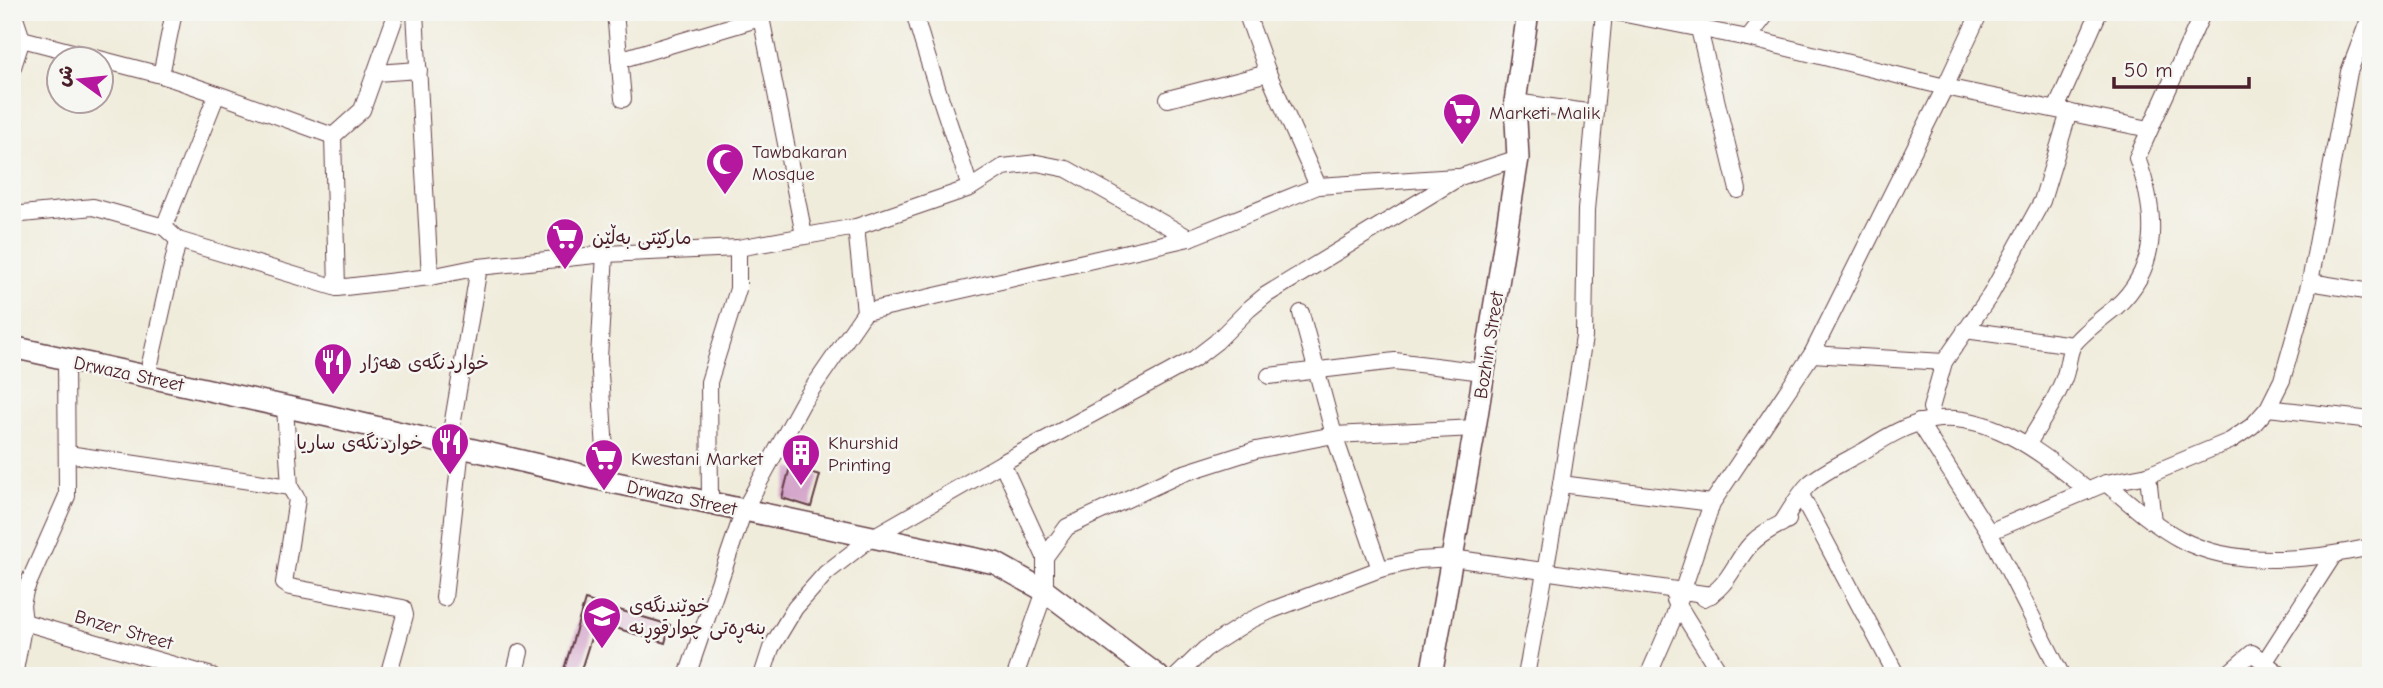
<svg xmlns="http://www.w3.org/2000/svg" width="2383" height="688" font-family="'Comic Neue','Playpen Sans Arabic',sans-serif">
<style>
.building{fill:#d19ec7}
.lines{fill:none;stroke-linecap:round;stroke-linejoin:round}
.minor-casing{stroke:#633e45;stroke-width:18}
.tertiary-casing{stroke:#633e45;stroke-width:24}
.minor{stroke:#fff;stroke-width:16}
.tertiary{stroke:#fff;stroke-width:21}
.labels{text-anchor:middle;stroke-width:5;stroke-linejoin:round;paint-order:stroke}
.poi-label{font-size:19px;fill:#4a1f2b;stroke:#f6f6f2;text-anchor:start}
.street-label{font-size:19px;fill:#4a1f2b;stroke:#f6f6f2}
</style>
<rect width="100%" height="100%" fill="#f6f6f2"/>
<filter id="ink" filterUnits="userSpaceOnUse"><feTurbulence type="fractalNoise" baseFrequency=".0143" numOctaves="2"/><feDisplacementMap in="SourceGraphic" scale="14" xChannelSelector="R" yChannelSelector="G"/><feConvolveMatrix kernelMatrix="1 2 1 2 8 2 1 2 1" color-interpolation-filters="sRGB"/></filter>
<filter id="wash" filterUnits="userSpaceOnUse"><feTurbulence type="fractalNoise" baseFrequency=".00686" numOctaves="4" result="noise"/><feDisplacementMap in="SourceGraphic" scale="28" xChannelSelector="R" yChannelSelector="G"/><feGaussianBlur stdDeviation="1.57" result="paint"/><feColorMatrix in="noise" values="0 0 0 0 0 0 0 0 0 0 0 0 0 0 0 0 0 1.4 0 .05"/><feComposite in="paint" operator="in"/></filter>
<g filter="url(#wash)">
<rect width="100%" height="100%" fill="#f0ecdb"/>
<g id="blocks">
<g class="building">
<polygon points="790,467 820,475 811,507 782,498"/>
<polygon points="585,600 670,625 665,643 596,622 579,676 562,676"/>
</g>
</g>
</g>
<g filter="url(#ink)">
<use href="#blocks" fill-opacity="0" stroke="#633e45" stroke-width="2"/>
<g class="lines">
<defs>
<g id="minor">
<polyline points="415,12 430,277"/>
<polyline points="615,12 623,99"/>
<polyline points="760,12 804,235"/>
<path d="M914 12C930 72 952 129 970 188"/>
<polyline points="1246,12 1268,73 1318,186"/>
<polyline points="1615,12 1748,38 1945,87 2149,129"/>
<polyline points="1699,29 1738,190"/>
<polyline points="1748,38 1768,12"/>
<polyline points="22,39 161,75"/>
<polyline points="619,60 760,18"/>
<polyline points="12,70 22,39 13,12"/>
<polyline points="376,73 419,70"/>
<polyline points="217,94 333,136 362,110 397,12"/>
<polyline points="1168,99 1268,73"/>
<polyline points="1515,102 1594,113"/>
<polyline points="2056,109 2099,12"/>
<polyline points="333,136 337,288"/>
<polyline points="12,215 93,207 164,227"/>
<polyline points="178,240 337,288 430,277 479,267 605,254 738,248 856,227 970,188 1003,167 1037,163 1067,169 1189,238"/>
<polyline points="605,254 599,358 607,481"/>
<polyline points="2310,282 2371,292"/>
<polyline points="865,312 1189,238 1318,186 1456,177"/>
<polyline points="1301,313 1334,435 1380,569"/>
<polyline points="1965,330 2073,345"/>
<polyline points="1812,354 1944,362"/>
<polyline points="1269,376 1395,361 1483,372"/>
<polyline points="147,377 178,240 164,227 217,94 161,75 174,12"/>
<polyline points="285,407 290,487 297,499 284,583 290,587 403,608 405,615 388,676"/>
<polyline points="1931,408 1944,362 1991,294 2042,201 2069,112"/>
<polyline points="2268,408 2371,420"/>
<polyline points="1919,422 1989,532 2062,676"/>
<polyline points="449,444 479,267"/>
<path d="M2028 444C2040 423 2056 401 2064 378 2068 368 2068 356 2072 347 2077 337 2106 315 2116 307 2162 265 2156 210 2137 158L2203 12"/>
<polyline points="68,454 290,487"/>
<polyline points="1002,463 1045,557"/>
<polyline points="2148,475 2153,522"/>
<path d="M2106 483C2130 503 2152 524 2180 539 2235 569 2312 560 2371 547"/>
<polyline points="1561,484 1712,503"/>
<polyline points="1801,495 1897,676"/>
<polyline points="710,502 709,382 738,289 738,248"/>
<path d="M1781 524C1790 511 1798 495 1809 484 1822 472 1848 460 1864 451 1885 438 1906 424 1932 420 1990 411 2047 456 2088 491"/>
<polyline points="1989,532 2106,483 2148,475 2230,441 2252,426 2268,408 2282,380 2310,282 2349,72 2371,14"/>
<polyline points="444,598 461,448"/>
<path d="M1704 598C1728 588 1734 562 1751 544 1761 533 1775 527 1788 520"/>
<polyline points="1675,600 1722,676"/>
<polyline points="24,622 212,676"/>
<polyline points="2264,663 2333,556"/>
<polyline points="14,676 24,622 22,605 25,591 67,496 66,360"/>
<polyline points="514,676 520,652"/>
<polyline points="687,676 744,510 803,402 865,312 856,227"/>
<polyline points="762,676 771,648 795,608 826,573 871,538 1002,463 1194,359 1216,342 1249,309 1266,295 1460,177 1518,158"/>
<polyline points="1015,676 1045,591 1045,557 1067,527 1181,474 1256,450 1334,435 1475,428"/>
<polyline points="1177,676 1205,649 1249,621 1272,610 1380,569 1419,560 1452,558 1711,595"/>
<polyline points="1526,676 1561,484 1584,337 1586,210 1604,12"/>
<polyline points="1648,676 1673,619 1712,503 1812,354 1945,87 1980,12"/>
<polyline points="2225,676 2252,653 2282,676"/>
</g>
<g id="tertiary">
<polyline points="12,347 328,416 607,481 995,563 1045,591 1158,676"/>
<polyline points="1431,676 1475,428 1518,158 1515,102 1528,12"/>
</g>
</defs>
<use href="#minor" class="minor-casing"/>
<use href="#tertiary" class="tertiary-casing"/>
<use href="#minor" class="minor"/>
<use href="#tertiary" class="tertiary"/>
</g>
</g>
<defs>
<symbol id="supermarket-pin" viewBox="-11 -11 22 30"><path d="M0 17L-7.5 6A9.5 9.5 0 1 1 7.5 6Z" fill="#b5179e" stroke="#f6f6f2"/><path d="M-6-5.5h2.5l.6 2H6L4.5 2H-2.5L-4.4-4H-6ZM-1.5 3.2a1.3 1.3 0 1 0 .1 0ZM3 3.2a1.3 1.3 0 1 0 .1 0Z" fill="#fff"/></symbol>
<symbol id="mosque-pin" viewBox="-11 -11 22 30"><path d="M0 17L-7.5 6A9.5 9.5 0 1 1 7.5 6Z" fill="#b5179e" stroke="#f6f6f2"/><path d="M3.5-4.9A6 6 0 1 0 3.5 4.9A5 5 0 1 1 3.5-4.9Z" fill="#fff"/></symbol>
<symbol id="restaurant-pin" viewBox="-11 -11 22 30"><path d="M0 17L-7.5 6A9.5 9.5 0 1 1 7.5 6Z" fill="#b5179e" stroke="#f6f6f2"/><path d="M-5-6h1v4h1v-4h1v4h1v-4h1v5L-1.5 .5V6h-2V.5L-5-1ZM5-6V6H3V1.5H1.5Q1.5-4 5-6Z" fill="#fff"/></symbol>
<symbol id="building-pin" viewBox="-11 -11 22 30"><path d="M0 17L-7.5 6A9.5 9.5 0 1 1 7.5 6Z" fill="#b5179e" stroke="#f6f6f2"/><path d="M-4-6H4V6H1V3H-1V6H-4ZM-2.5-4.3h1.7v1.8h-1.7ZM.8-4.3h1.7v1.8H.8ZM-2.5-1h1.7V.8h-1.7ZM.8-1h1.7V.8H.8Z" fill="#fff"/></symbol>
<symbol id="school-pin" viewBox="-11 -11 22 30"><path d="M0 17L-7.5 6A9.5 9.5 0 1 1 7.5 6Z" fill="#b5179e" stroke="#f6f6f2"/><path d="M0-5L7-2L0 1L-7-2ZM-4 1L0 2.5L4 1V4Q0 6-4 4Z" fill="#fff"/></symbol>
</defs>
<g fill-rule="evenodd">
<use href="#supermarket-pin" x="1440" y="90" width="44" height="60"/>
<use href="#mosque-pin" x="703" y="140" width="44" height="60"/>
<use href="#supermarket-pin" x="543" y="215" width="44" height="60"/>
<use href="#restaurant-pin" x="311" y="340" width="44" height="60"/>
<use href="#restaurant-pin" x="428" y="420" width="44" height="60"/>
<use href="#building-pin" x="779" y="431" width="44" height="60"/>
<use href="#supermarket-pin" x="582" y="436" width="44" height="60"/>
<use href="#school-pin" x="580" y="594" width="44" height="60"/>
</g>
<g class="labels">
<g class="poi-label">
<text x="1489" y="119">Marketi Malik</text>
<text x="752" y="158">Tawbakaran<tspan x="752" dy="22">Mosque</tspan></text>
<text x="592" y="244">مارکێتی بەڵێن</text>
<text x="360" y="369">خواردنگەی هەژار</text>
<text x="423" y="449" text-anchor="end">خواردنگەی ساریا</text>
<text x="828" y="449">Khurshid<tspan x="828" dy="22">Printing</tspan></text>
<text x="631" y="465">Kwestani Market</text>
<text x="629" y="612">خوێندنگەی<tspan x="629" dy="22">بنەڕەتی چوارقوڕنە</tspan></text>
</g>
<g class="street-label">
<text transform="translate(1488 345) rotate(-81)" y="7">Bozhin Street</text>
<text transform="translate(129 373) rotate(12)" y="7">Drwaza Street</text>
<text transform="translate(682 497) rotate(12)" y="7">Drwaza Street</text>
<text transform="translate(124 629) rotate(16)" y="7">Bnzer Street</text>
</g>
</g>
<rect width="2383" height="688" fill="none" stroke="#f6f6f2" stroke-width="42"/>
<g transform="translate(80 80) rotate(285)"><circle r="33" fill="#f6f6f2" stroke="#b1a0a2" stroke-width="2"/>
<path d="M0-5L12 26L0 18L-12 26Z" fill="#b5179e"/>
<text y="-10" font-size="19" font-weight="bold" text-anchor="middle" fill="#4a1f2b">ش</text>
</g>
<path d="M2114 77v10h135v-10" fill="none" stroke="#4a1f2b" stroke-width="3.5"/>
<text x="2124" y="77" font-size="21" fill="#4a1f2b" stroke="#f6f6f2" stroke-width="5" paint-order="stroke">50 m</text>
</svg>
